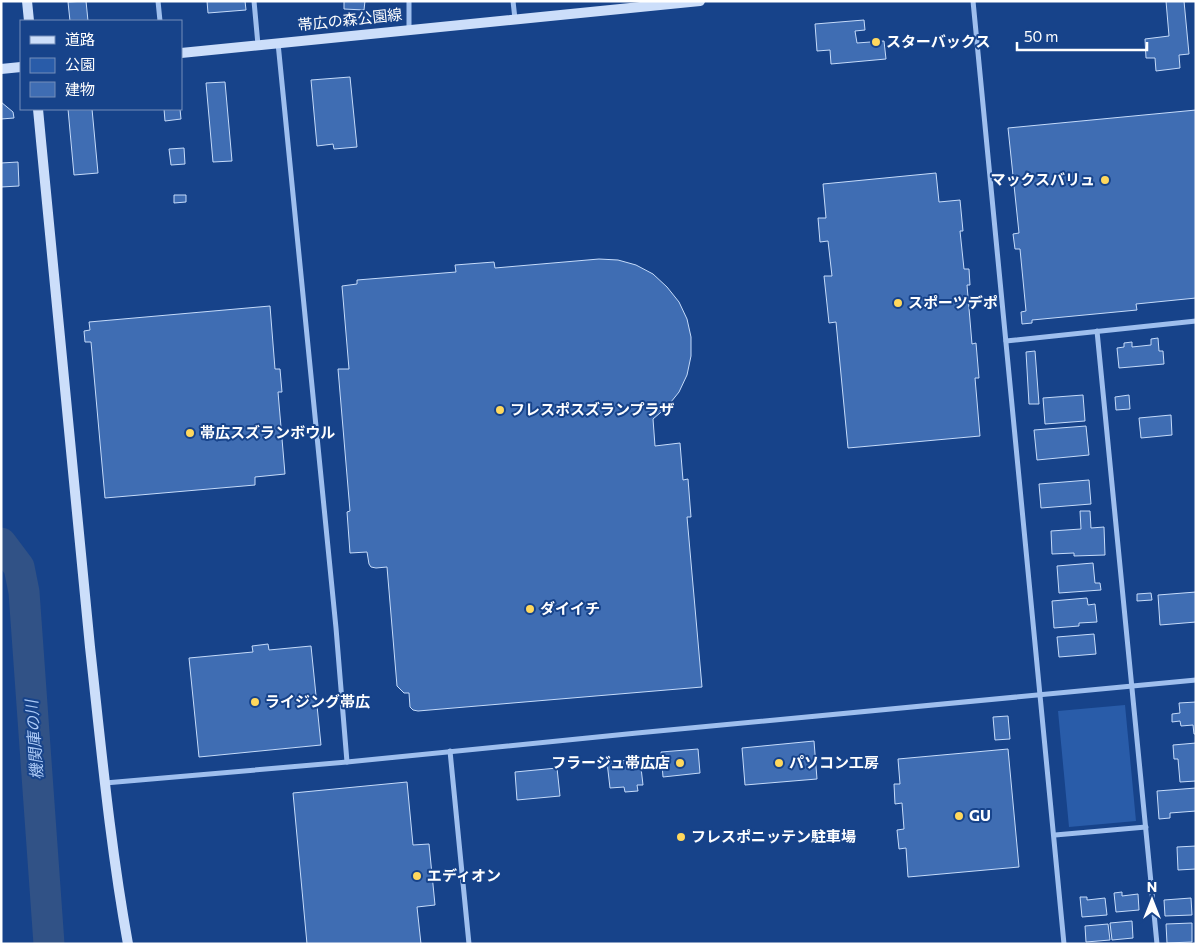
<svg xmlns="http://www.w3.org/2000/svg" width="1197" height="945" font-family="Commissioner,'Noto Sans JP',sans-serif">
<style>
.green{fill:#295ca9}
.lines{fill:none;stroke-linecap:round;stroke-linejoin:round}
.river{stroke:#315286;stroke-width:31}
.building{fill:#3f6db3;stroke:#c5dbfa}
.street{stroke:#9fbfee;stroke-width:5}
.secondary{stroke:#ccdefa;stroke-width:10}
.poi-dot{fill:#ffd85d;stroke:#17438a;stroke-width:2}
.labels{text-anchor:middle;stroke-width:4;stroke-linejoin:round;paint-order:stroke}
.street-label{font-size:15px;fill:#fff;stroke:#17438a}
.poi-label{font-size:15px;font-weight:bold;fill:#fff;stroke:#17438a;text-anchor:start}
.water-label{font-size:16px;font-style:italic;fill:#abc9f6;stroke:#17438a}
</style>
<rect width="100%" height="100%" fill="#17438a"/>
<polygon class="green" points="1125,705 1136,821 1069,827 1058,711"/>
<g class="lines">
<polyline class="river" points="1,543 19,567 24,592 49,944"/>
</g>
<g class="building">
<polygon points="86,1 88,21 70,21 68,2"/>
<polygon points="207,1 245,1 246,10 208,13"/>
<polygon points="344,1 365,1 364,10 344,9"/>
<polygon points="1166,1 1184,1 1189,54 1179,55 1180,68 1156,71 1155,58 1146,58 1145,39 1169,36"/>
<polygon points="864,20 865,30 855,31 857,43 884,41 886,59 831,64 830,50 817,51 815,24"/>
<polygon points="350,77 357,147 334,149 333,144 317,146 311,80"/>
<polygon points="225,82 232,161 213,162 206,83"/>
<polygon points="1,102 13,112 14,118 1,119"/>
<polygon points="68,109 92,109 98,173 74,175"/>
<polygon points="164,109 180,109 181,119 165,121"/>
<polygon points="1196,110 1196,298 1136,304 1137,310 1032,320 1032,323 1022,324 1021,312 1026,311 1020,249 1015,249 1013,234 1019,233 1008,128"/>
<polygon points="184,148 185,164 171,165 169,149"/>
<polygon points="18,162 19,186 1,187 1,163"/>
<polygon points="936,173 939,202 960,200 963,231 960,231 964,269 969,269 970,285 967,285 972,344 976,343 979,378 975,378 980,436 848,448 836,322 829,323 824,276 832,276 828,241 820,242 818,218 826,218 823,184"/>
<polygon points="174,195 186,195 186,202 174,203"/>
<polygon points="599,259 618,260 636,265 653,274 667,287 679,302 687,319 691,337 691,356 687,375 679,392 667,407 653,419 655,446 680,443 683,480 688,479 691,517 687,517 702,687 418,711 413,710 410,707 409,693 404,693 397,686 387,567 376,568 371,567 369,564 367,552 350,553 347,512 350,511 338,369 349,369 342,286 357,284 357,280 456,272 455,265 494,262 495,268"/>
<polygon points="270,306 275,369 280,369 282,392 278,392 285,474 255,477 255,485 105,498 91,342 85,342 84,331 90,330 89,322"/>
<polygon points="1158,338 1159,351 1163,351 1164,364 1119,368 1117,348 1124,347 1124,343 1132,342 1132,347 1151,345 1151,339"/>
<polygon points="1035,351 1039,404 1029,404 1026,352"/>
<polygon points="1083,395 1085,421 1045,424 1043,398"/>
<polygon points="1129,395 1130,409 1116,410 1115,397"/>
<polygon points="1171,415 1172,435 1141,438 1139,418"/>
<polygon points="1086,426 1089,455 1037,460 1034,430"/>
<polygon points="1089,480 1091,504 1041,508 1039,484"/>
<polygon points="1080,511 1090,511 1091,528 1104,527 1105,555 1074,556 1074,553 1052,554 1051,531 1081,529"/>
<polygon points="1093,563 1095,583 1100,583 1101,590 1059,593 1057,566"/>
<polygon points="1196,592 1196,622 1160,625 1158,595"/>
<polygon points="1151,593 1152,600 1137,601 1137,594"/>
<polygon points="1087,598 1088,605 1095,604 1097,622 1079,623 1079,626 1054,628 1052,601"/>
<polygon points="1094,634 1096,654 1059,657 1057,637"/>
<polygon points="268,644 269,650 311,646 321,745 199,757 189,658 253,652 252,646"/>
<polygon points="1196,702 1196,734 1194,734 1193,725 1181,726 1180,721 1172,722 1172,714 1180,713 1179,703"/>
<polygon points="1008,716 1010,739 995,740 993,717"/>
<polygon points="814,741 817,779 745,785 742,748"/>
<polygon points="1196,743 1196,781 1180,782 1178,759 1174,759 1173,745"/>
<polygon points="698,749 700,773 663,777 661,752"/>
<polygon points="1008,749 1019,867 908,877 906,848 899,849 897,830 904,829 902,803 895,804 894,784 900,784 898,759"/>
<polygon points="640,759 643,785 637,785 638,791 625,792 624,787 610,788 607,762"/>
<polygon points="557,768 560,796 517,800 515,772"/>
<polygon points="407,782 413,845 429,844 435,905 417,907 421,944 307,944 293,793"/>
<polygon points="1196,788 1196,811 1170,813 1170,818 1159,819 1157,791"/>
<polygon points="1196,846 1196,869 1178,870 1177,847"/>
<polygon points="1122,892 1122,896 1138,894 1139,910 1116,912 1114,893"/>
<polygon points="1080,897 1087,897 1087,900 1105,898 1107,915 1082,917"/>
<polygon points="1191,898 1192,915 1165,916 1164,900"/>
<polygon points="1132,921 1133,938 1112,940 1110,923"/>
<polygon points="1192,923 1192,942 1167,943 1166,924"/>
<polygon points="1108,924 1110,940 1086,942 1085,926"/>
</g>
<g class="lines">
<g class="street">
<polyline points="158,1 160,21"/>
<polyline points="254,1 258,45"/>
<polyline points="409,1 409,29"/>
<polyline points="513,1 515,19"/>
<polyline points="973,1 1064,944"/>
<polyline points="278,43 336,628 347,762"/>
<polyline points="1097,331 1157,944"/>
<polyline points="1006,341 1196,321"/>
<polyline points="450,751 469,944"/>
<polyline points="105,783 347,762 637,733 1196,680"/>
<polyline points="1055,835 1146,827"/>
</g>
<g class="secondary">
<polyline points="27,1 29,21"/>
<polyline points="181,53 700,1"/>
<polyline points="1,69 21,67"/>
<path d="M38 109C55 288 71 467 90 647 101 746 110 845 128 944"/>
</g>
</g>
<g class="poi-dot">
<circle cx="876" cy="42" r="5"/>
<circle cx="1105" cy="180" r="5"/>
<circle cx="898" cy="303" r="5"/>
<circle cx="500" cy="410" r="5"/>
<circle cx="190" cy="433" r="5"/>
<circle cx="530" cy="609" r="5"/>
<circle cx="255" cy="702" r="5"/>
<circle cx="680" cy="763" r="5"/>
<circle cx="779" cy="763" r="5"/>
<circle cx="959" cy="816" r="5"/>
<circle cx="681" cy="837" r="5"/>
<circle cx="417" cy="876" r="5"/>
</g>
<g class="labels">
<g class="street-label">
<text transform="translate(350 20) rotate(-6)" y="5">帯広の森公園線</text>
</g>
<g class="poi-label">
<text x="886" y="47">スターバックス</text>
<text x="1095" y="185" text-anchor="end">マックスバリュ</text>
<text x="908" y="308">スポーツデポ</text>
<text x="510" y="415">フレスポスズランプラザ</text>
<text x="200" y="438">帯広スズランボウル</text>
<text x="540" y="614">ダイイチ</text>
<text x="265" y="707">ライジング帯広</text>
<text x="670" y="768" text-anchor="end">フラージュ帯広店</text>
<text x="789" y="768">パソコン工房</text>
<text x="969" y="821">GU</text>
<text x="691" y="842">フレスポニッテン駐車場</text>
<text x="427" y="881">エディオン</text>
</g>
<g class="water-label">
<text transform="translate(34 740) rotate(-94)" y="6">機関庫の川</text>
</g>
</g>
<rect width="1197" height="945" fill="none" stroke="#ffffff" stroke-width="5"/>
<rect x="20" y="20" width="162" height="90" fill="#17438a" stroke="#748eb9"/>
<rect x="30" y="36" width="25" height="8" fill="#ccdefa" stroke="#748eb9"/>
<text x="65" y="45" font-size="15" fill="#ffffff">道路</text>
<rect x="30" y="58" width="25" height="15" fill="#295ca9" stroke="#748eb9"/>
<text x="65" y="70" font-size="15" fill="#ffffff">公園</text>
<rect x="30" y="82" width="25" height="15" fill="#3f6db3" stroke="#748eb9"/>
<text x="65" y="95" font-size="15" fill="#ffffff">建物</text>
<g transform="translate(1152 900)" stroke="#17438a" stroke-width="4" paint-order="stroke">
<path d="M0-4L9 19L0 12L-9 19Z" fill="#ffffff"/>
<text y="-8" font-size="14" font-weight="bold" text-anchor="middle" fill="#ffffff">N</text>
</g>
<path d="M1017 42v8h130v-8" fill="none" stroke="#ffffff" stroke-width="2.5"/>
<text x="1024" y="42" font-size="15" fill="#ffffff" stroke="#17438a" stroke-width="4" paint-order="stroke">50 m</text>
</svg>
